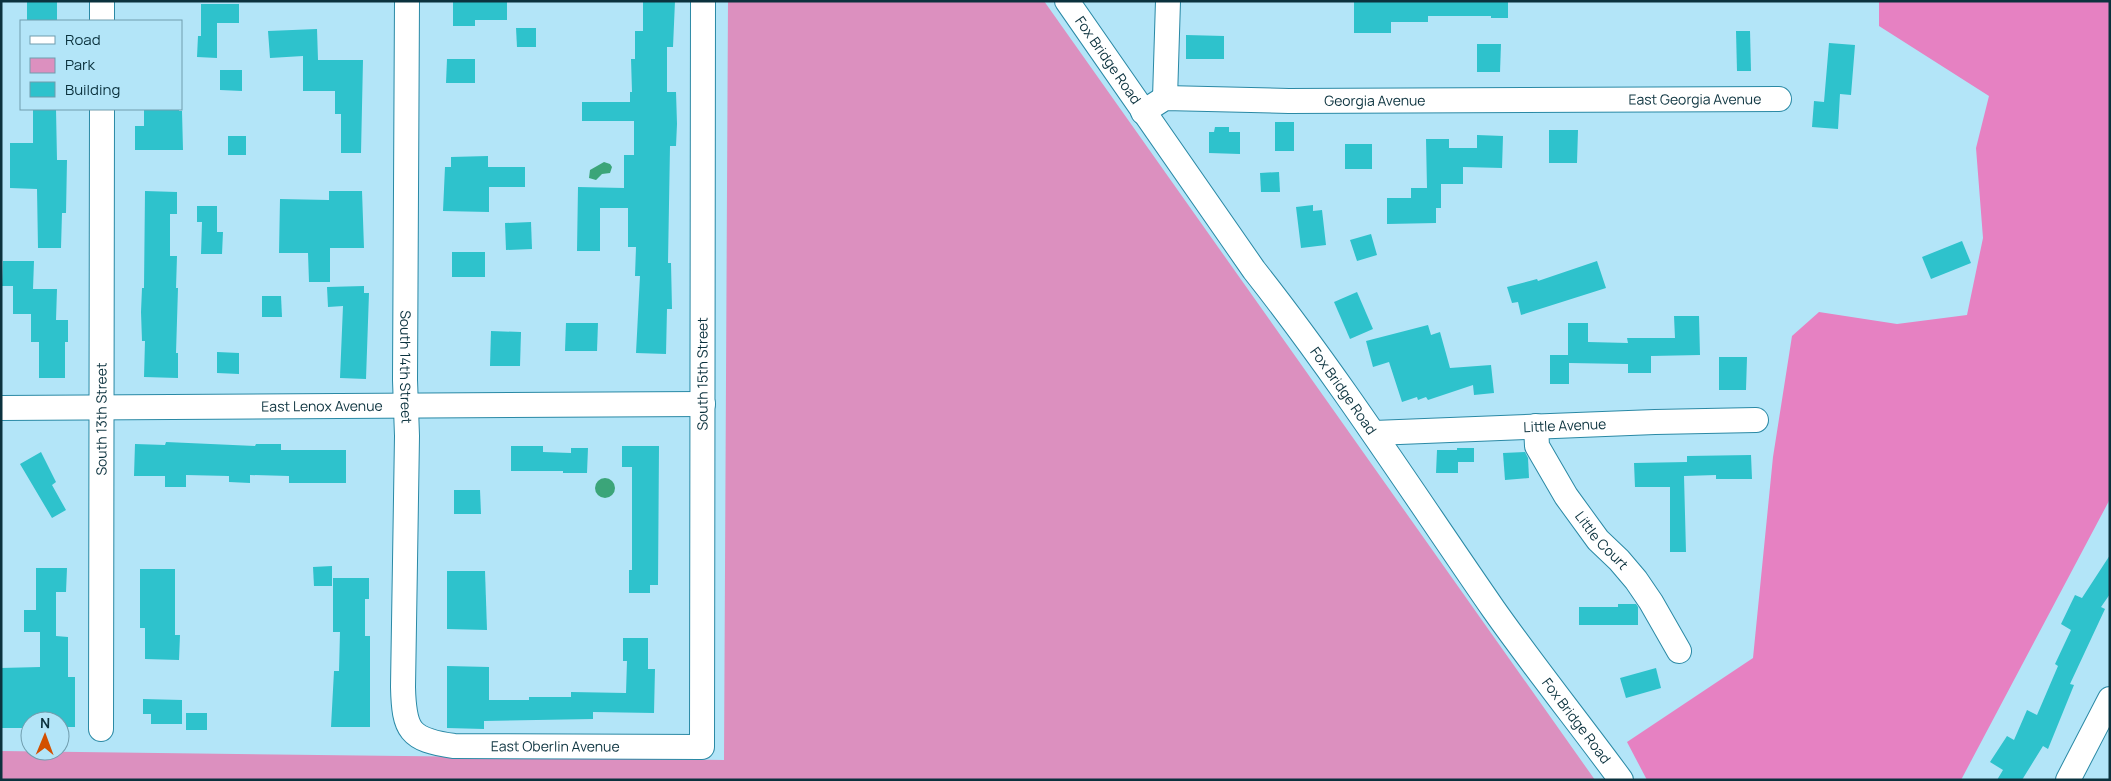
<svg xmlns="http://www.w3.org/2000/svg" width="2111" height="781" font-family="Manrope,sans-serif">
<style>
.green{fill:#dc90bf}
.forest{fill:#e681c2}
.water{fill:#3ba579}
.building{fill:#2ec2cc}
.lines{fill:none;stroke-linecap:round;stroke-linejoin:round}
.minor-casing{stroke:#2a89a5;stroke-width:26}
.minor{stroke:#fff;stroke-width:24}
.labels{text-anchor:middle;stroke-width:4;stroke-linejoin:round;paint-order:stroke}
.street-label{font-size:14px;fill:#0b323e;stroke:#b3e5f8}
</style>
<rect width="100%" height="100%" fill="#b3e5f8"/>
<polygon class="green" points="728,1 1044,1 1595,780 1,780 1,751 724,760"/>
<polygon class="forest" points="1879,1 2110,1 2110,499 1961,780 1647,780 1627,742 1753,658 1773,457 1792,336 1819,312 1897,324 1967,315 1983,238 1976,148 1989,96 1879,26"/>
<g class="water">
<polygon points="604,162 610,164 612,167 610,173 602,174 596,180 589,178 590,170"/>
<circle cx="605" cy="488" r="10"/>
</g>
<g class="building">
<rect x="27" y="1" width="30" height="20"/>
<polygon points="453,1 507,1 507,20 475,20 475,26 453,26"/>
<polygon points="643,1 675,1 673,47 667,47 667,92 676,92 677,124 676,146 670,146 668,263 671,263 672,309 667,309 666,354 636,353 640,276 635,276 636,247 628,247 628,208 600,208 600,251 577,251 578,187 624,188 624,155 634,155 634,121 582,121 582,102 630,102 630,92 632,92 631,59 635,59 635,31 643,31"/>
<polygon points="1354,1 1508,1 1508,18 1491,18 1491,16 1428,16 1428,22 1391,22 1391,33 1354,33"/>
<polygon points="201,4 239,4 239,23 217,23 217,58 197,57 198,36 201,36"/>
<polygon points="516,28 536,28 536,47 517,47"/>
<polygon points="317,29 318,60 363,60 361,153 341,153 341,114 335,114 335,91 303,91 303,56 270,58 268,31"/>
<polygon points="1736,31 1750,31 1751,71 1737,71"/>
<polygon points="1186,35 1224,36 1224,59 1186,59"/>
<polygon points="1829,43 1855,45 1851,95 1840,94 1838,129 1812,127 1814,101 1824,102"/>
<polygon points="1477,44 1501,44 1500,72 1477,72"/>
<polygon points="447,59 475,59 475,83 446,83"/>
<polygon points="220,70 242,70 242,91 220,90"/>
<polygon points="33,109 56,109 57,160 67,160 66,213 62,213 61,248 38,248 37,189 10,188 10,143 33,143"/>
<polygon points="144,109 179,109 179,111 182,111 183,150 135,150 135,126 144,126"/>
<rect x="1275" y="122" width="19" height="29"/>
<polygon points="1215,127 1229,127 1229,132 1240,132 1240,154 1209,153 1209,132 1214,132"/>
<polygon points="1549,130 1578,130 1577,163 1549,163"/>
<polygon points="1477,135 1503,136 1502,168 1463,167 1463,184 1441,184 1441,208 1436,208 1436,223 1387,224 1387,198 1411,198 1411,188 1427,188 1426,139 1449,139 1449,148 1477,148"/>
<rect x="228" y="136" width="18" height="19"/>
<rect x="1345" y="144" width="27" height="25"/>
<polygon points="488,156 488,167 525,167 525,187 489,187 489,212 443,211 445,167 451,167 451,157"/>
<polygon points="1279,172 1280,192 1261,192 1260,173"/>
<polygon points="145,191 177,192 177,214 170,214 170,256 177,256 176,288 178,288 176,353 178,353 178,378 144,377 145,341 142,341 141,312 142,288 144,288"/>
<polygon points="329,191 362,191 364,248 330,248 330,282 309,282 308,253 279,253 280,199 329,200"/>
<polygon points="1313,205 1313,211 1322,210 1326,245 1301,248 1296,207"/>
<polygon points="197,206 217,206 217,232 223,232 222,254 201,254 202,222 197,222"/>
<polygon points="531,222 532,249 506,250 505,223"/>
<polygon points="1371,234 1377,255 1357,261 1350,240"/>
<polygon points="1962,241 1971,263 1931,279 1922,257"/>
<rect x="452" y="252" width="33" height="25"/>
<polygon points="3,261 34,261 33,289 57,289 56,320 68,320 68,342 65,342 65,378 39,378 39,342 31,342 31,314 13,314 13,286 2,286"/>
<polygon points="1597,261 1606,288 1521,315 1518,302 1512,303 1507,287 1537,279 1538,281"/>
<polygon points="364,286 364,293 369,293 366,379 340,378 343,306 328,307 327,287"/>
<polygon points="1357,292 1373,329 1350,339 1334,302"/>
<polygon points="262,296 281,296 282,317 262,317"/>
<polygon points="1674,316 1699,316 1700,355 1651,356 1651,373 1628,373 1628,364 1569,363 1569,384 1550,384 1550,355 1568,355 1568,323 1588,323 1588,342 1628,343 1627,338 1675,338"/>
<polygon points="566,323 598,323 597,351 565,351"/>
<polygon points="1428,325 1431,335 1440,332 1450,368 1491,365 1494,393 1474,395 1473,385 1428,400 1426,397 1418,400 1417,397 1402,402 1389,362 1373,367 1366,341"/>
<polygon points="491,331 521,332 520,366 490,366"/>
<polygon points="217,352 239,353 239,374 217,373"/>
<polygon points="1719,357 1747,357 1746,390 1719,390"/>
<polygon points="166,442 255,446 256,444 281,444 281,450 346,450 346,483 289,483 289,476 250,475 250,483 229,482 229,476 186,475 186,487 165,487 165,476 134,476 135,444 165,445"/>
<polygon points="511,446 543,446 543,452 571,453 571,448 588,448 587,473 563,473 563,471 511,471"/>
<polygon points="622,446 659,446 658,585 650,585 650,593 629,593 629,570 632,570 632,467 622,467"/>
<polygon points="1457,448 1474,448 1474,462 1458,462 1458,473 1436,473 1437,450 1457,450"/>
<polygon points="41,452 56,482 52,485 66,510 52,518 20,464"/>
<polygon points="1525,452 1528,458 1529,478 1505,480 1503,453"/>
<polygon points="1751,455 1752,479 1716,479 1716,475 1684,476 1686,552 1670,552 1670,487 1635,487 1634,463 1687,462 1687,456"/>
<polygon points="454,490 480,490 481,514 454,514"/>
<polygon points="2110,555 2110,594 2101,607 2105,609 2070,684 2074,685 2048,749 2043,746 2022,780 1997,780 2003,770 1990,762 2007,736 2014,740 2027,710 2037,715 2058,666 2055,664 2071,630 2061,624 2075,595 2082,598"/>
<polygon points="332,566 332,586 314,586 313,567"/>
<polygon points="36,568 67,568 66,592 56,592 56,636 68,637 68,677 75,677 75,727 60,727 60,721 30,721 30,728 1,728 1,668 40,667 40,632 24,632 24,610 36,610"/>
<polygon points="140,569 175,569 175,635 180,635 179,660 145,659 145,628 140,628"/>
<polygon points="447,571 485,571 487,630 447,629"/>
<polygon points="333,578 369,578 369,599 365,599 365,636 370,636 370,727 331,727 334,671 339,671 340,632 333,632"/>
<polygon points="1618,604 1636,604 1638,607 1638,625 1579,625 1579,607 1618,607"/>
<polygon points="623,638 648,638 648,669 655,669 654,713 593,712 593,719 484,721 484,729 447,728 447,666 489,667 489,700 529,700 529,697 571,697 571,692 626,693 627,661 623,661"/>
<polygon points="1656,668 1661,688 1626,698 1620,678"/>
<polygon points="143,699 182,700 182,724 151,724 151,714 143,714"/>
<rect x="186" y="713" width="21" height="17"/>
</g>
<g class="lines">
<defs>
<g id="minor">
<polyline points="102,1 102,21"/>
<path id="s1" d="M407 1 405 380 407 436 403 687C404 730 409 740 454 746L702 747 703 1"/>
<path id="s2" d="M1067 1 1254 270C1340 379 1415 496 1494 610 1535 668 1579 723 1621 780"/>
<polyline points="1165,98 1168,1"/>
<path id="s3" d="M1143 112 1165 98 1289 101 1779 99"/>
<path id="s4" d="M1 408 703 404"/>
<path id="s5" d="M1536 426 1537 446 1566 496 1598 540 1619 560 1636 580 1651 602 1679 651"/>
<path id="s6" d="M1374 433 1655 422 1756 420"/>
<path id="s7" d="M101 729 102 109"/>
<polyline points="2068,780 2110,699"/>
</g>
</defs>
<use href="#minor" class="minor-casing"/>
<use href="#minor" class="minor"/>
</g>
<g class="labels">
<g class="street-label">
<text dy="5" stroke="none"><textPath href="#s2" startOffset="72">Fox Bridge Road</textPath></text>
<text dy="5" stroke="none"><textPath href="#s3" startOffset="556">East Georgia Avenue</textPath></text>
<text dy="5" stroke="none"><textPath href="#s3" startOffset="236">Georgia Avenue</textPath></text>
<text dy="5" stroke="none"><textPath href="#s1" startOffset="366">South 14th Street</textPath></text>
<text dy="5" stroke="none"><textPath href="#s1" startOffset="1398">South 15th Street</textPath></text>
<text dy="5" stroke="none"><textPath href="#s2" startOffset="478">Fox Bridge Road</textPath></text>
<text dy="5" stroke="none"><textPath href="#s4" startOffset="321">East Lenox Avenue</textPath></text>
<text dy="5" stroke="none"><textPath href="#s7" startOffset="310">South 13th Street</textPath></text>
<text dy="5" stroke="none"><textPath href="#s6" startOffset="191">Little Avenue</textPath></text>
<text dy="5" stroke="none"><textPath href="#s5" startOffset="135">Little Court</textPath></text>
<text dy="5" stroke="none"><textPath href="#s2" startOffset="882">Fox Bridge Road</textPath></text>
<text dy="5" stroke="none"><textPath href="#s1" startOffset="878">East Oberlin Avenue</textPath></text>
</g>
</g>
<rect width="2111" height="781" fill="none" stroke="#0b323e" stroke-width="5"/>
<rect x="20" y="20" width="162" height="90" fill="#b3e5f8" stroke="#709dae"/>
<rect x="30" y="36" width="25" height="8" fill="#ffffff" stroke="#709dae"/>
<text x="65" y="45" font-size="15" fill="#0b323e">Road</text>
<rect x="30" y="58" width="25" height="15" fill="#dc90bf" stroke="#709dae"/>
<text x="65" y="70" font-size="15" fill="#0b323e">Park</text>
<rect x="30" y="82" width="25" height="15" fill="#2ec2cc" stroke="#709dae"/>
<text x="65" y="95" font-size="15" fill="#0b323e">Building</text>
<g transform="translate(45 736) rotate(1)"><circle r="24" fill="#b3e5f8" stroke="#709dae"/>
<path d="M0-4L9 19L0 12L-9 19Z" fill="#d35000"/>
<text y="-8" font-size="14" font-weight="bold" text-anchor="middle" fill="#0b323e">N</text>
</g>
</svg>
